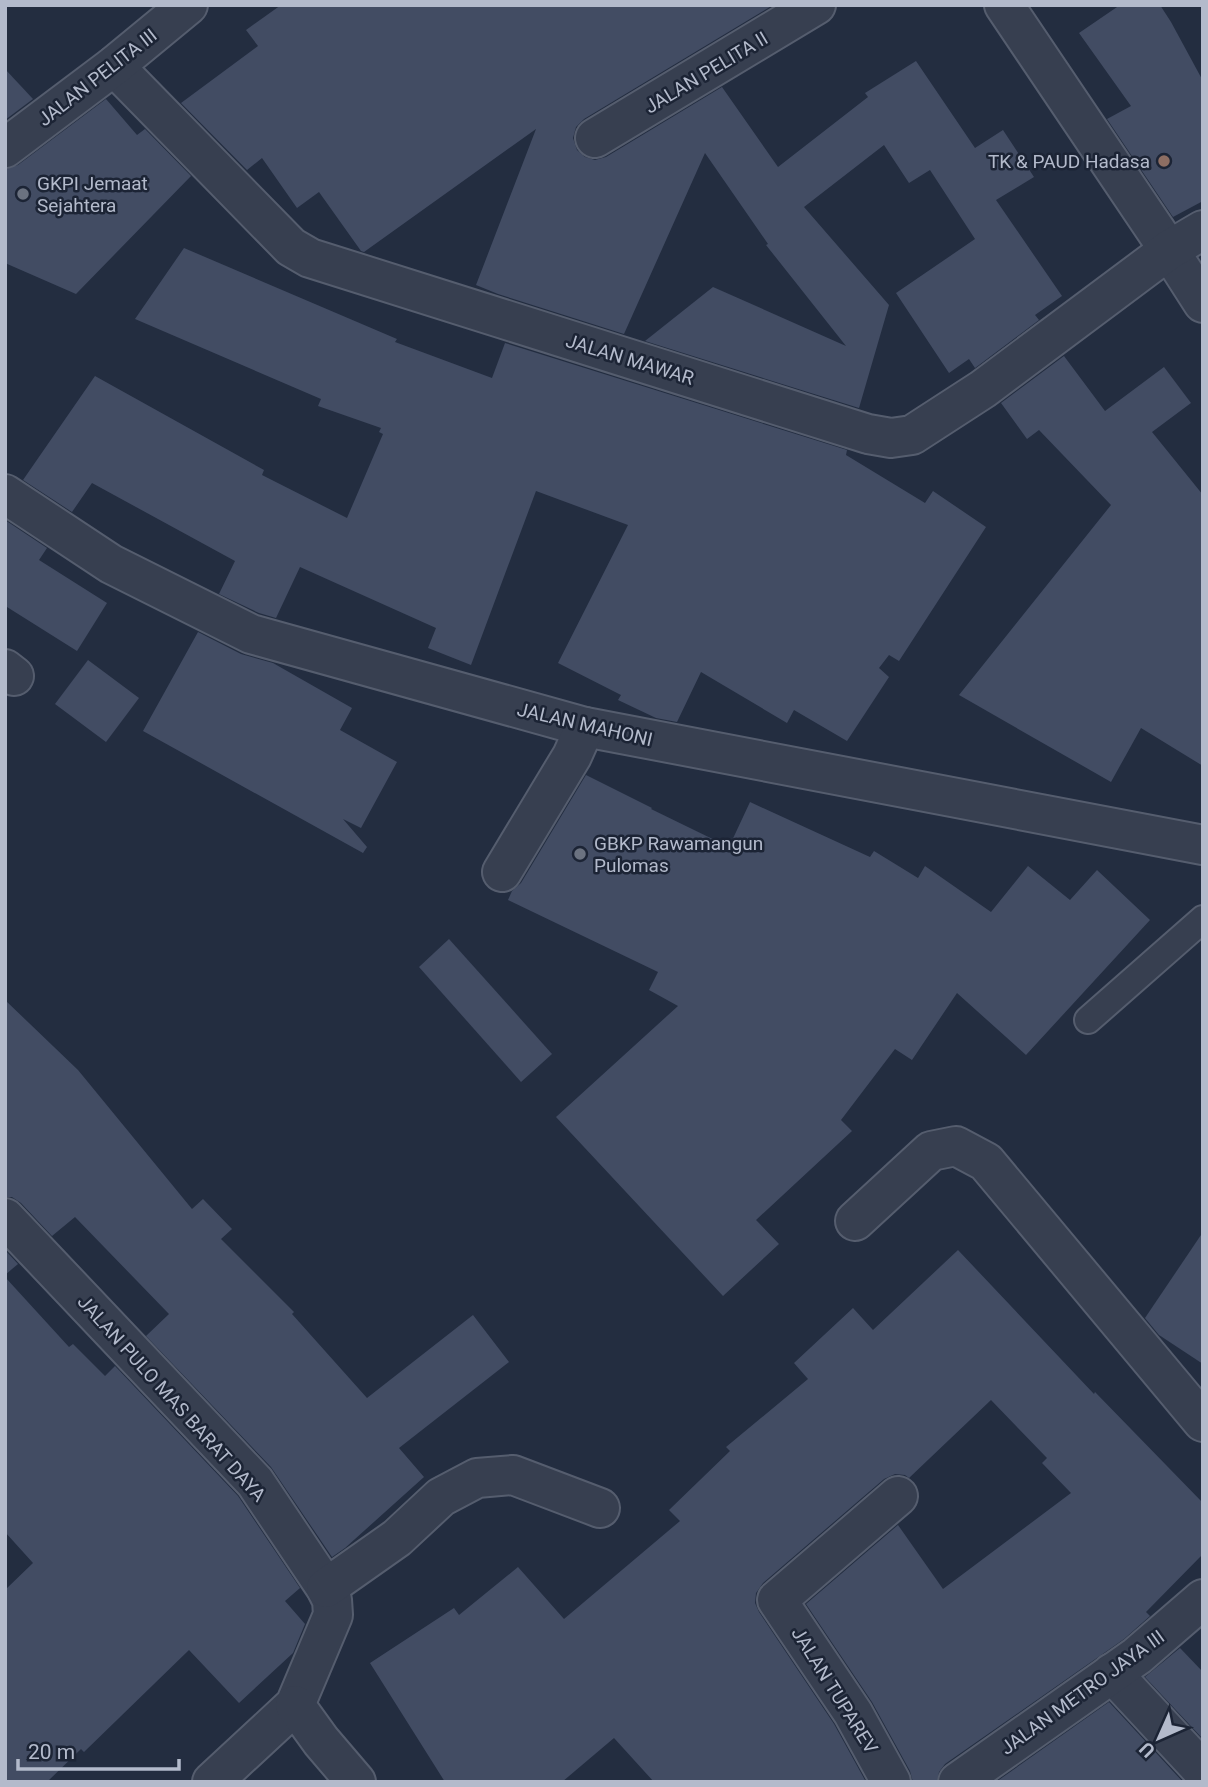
<svg xmlns="http://www.w3.org/2000/svg" width="1208" height="1787" font-family="Roboto,sans-serif">
<style>
.building{fill:#424c63}
.lines{fill:none;stroke-linecap:round;stroke-linejoin:round}
.service-casing{stroke:#555d6e;stroke-width:30}
.minor-casing{stroke:#555d6e;stroke-width:42}
.service{stroke:#373f50;stroke-width:26}
.minor{stroke:#373f50;stroke-width:38}
.education-dot{fill:#8d6e63;stroke:#1c2435;stroke-width:2.5}
.worship-dot{fill:#6b7280;stroke:#1c2435;stroke-width:2.5}
.labels{text-anchor:middle;stroke-width:5;stroke-linejoin:round;paint-order:stroke}
.street-label{font-size:19px;fill:#b3bacb;stroke:#1c2435}
.poi-label{font-size:19px;fill:#b3bacb;stroke:#1c2435;text-anchor:start}
</style>
<rect width="100%" height="100%" fill="#232d40"/>
<g class="building">
<polygon points="281,5 773,5 584,119 576,127 573,138 577,150 585,157 595,160 606,157 722,87 778,167 868,97 865,93 916,61 975,148 1003,130 1034,177 996,200 1062,296 1035,315 1039,320 975,368 969,359 949,373 896,293 975,239 930,170 909,183 884,145 804,207 889,305 859,408 645,341 713,287 846,346 766,245 768,244 705,153 624,334 498,294 476,285 536,129 364,252 361,251 319,192 297,208 262,158 247,170 181,103 258,46 246,30"/>
<polygon points="1120,5 1160,5 1171,22 1203,81 1203,201 1173,217 1107,119 1131,106 1079,33"/>
<polygon points="5,69 33,99 5,120"/>
<polygon points="106,99 137,135 145,129 191,176 76,294 5,263 5,169 18,165"/>
<polygon points="184,248 397,339 395,342 492,378 505,343 847,450 846,455 925,503 933,491 986,527 899,661 889,655 879,668 889,677 847,741 794,710 787,723 701,672 677,722 656,718 618,700 621,695 558,663 628,525 536,491 471,665 428,648 436,628 300,567 276,618 259,613 219,594 235,561 92,483 72,512 23,480 95,376 264,470 262,475 347,518 383,434 379,432 381,428 318,406 321,399 135,319"/>
<polygon points="1064,356 1105,411 1164,367 1191,403 1152,432 1203,495 1203,766 1141,728 1111,782 959,695 1111,505 1039,430 1027,439 1001,403"/>
<polygon points="5,520 47,548 39,560 107,603 77,651 7,607 5,610"/>
<polygon points="198,632 241,654 273,663 352,708 340,730 397,762 361,828 343,819 367,847 363,853 143,731"/>
<polygon points="88,660 139,698 106,742 55,704"/>
<polygon points="586,775 652,808 651,809 729,847 750,802 870,857 874,851 918,878 925,866 991,912 1028,866 1070,900 1097,870 1150,920 1026,1055 957,993 912,1060 895,1049 841,1120 852,1131 756,1220 779,1244 723,1296 556,1117 678,1006 649,990 658,972 508,900 512,891 521,883"/>
<polygon points="449,939 552,1054 521,1082 419,967"/>
<polygon points="5,1000 78,1070 192,1209 203,1199 232,1229 221,1239 294,1312 292,1314 367,1398 473,1315 509,1362 399,1448 424,1477 345,1548 332,1557 271,1467 146,1336 169,1314 75,1217 52,1236 21,1203 12,1197 5,1197"/>
<polygon points="1203,1232 1203,1364 1159,1335 1145,1318"/>
<polygon points="5,1250 18,1264 5,1275"/>
<polygon points="958,1250 1094,1394 1095,1392 1203,1503 1203,1554 1146,1612 1150,1616 1124,1639 945,1764 939,1772 937,1782 913,1782 910,1771 872,1702 806,1604 898,1525 943,1589 1071,1493 1042,1463 1047,1458 991,1400 909,1478 905,1475 895,1474 884,1479 763,1583 756,1593 755,1603 759,1612 834,1724 866,1782 654,1782 614,1738 562,1782 445,1782 370,1663 454,1608 459,1615 518,1567 564,1619 680,1521 669,1510 730,1451 726,1447 808,1379 794,1363 853,1308 873,1330"/>
<polygon points="5,1277 69,1347 73,1344 105,1376 115,1366 238,1496 300,1588 285,1601 305,1624 293,1653 239,1703 189,1650 84,1752 81,1749 47,1782 5,1782 5,1590 33,1563 5,1532"/>
<polygon points="1180,1648 1203,1672 1203,1739 1145,1677"/>
<polygon points="1109,1702 1183,1782 996,1782"/>
</g>
<g class="lines">
<defs>
<polyline id="service" points="1088,1020 1203,919"/>
<g id="minor">
<polyline points="1004,5 1169,250 1203,303"/>
<polyline points="114,66 291,247 310,258 868,434 891,438 912,435 983,389 1169,250 1203,230"/>
<polyline points="595,138 816,5"/>
<polyline points="5,148 114,66 188,5"/>
<polyline points="5,494 111,564 251,634 585,727 1203,845"/>
<polyline points="5,669 14,676"/>
<polyline points="502,872 572,756 585,727"/>
<polyline points="5,1218 255,1482 326,1588 332,1600 333,1615 295,1705 212,1782"/>
<polyline points="855,1221 931,1151 956,1146 986,1162 1203,1422"/>
<polyline points="326,1588 397,1538 441,1497 477,1478 513,1475 600,1508"/>
<polyline points="1112,1673 1203,1771"/>
<polyline points="295,1705 321,1741 356,1782"/>
<polyline points="891,1782 853,1713 777,1600 898,1496"/>
<polyline points="958,1782 1137,1656 1203,1599"/>
</g>
</defs>
<use href="#service" class="service-casing"/>
<use href="#minor" class="minor-casing"/>
<use href="#service" class="service"/>
<use href="#minor" class="minor"/>
</g>
<circle class="education-dot" cx="1164" cy="161" r="7"/>
<g class="worship-dot">
<circle cx="23" cy="194" r="7"/>
<circle cx="580" cy="854" r="7"/>
</g>
<g class="labels">
<g class="street-label">
<text transform="translate(706 72) rotate(-31)" y="7">JALAN PELITA II</text>
<text transform="translate(97 77) rotate(-38)" y="7">JALAN PELITA III</text>
<text transform="translate(630 359) rotate(17)" y="7">JALAN MAWAR</text>
<text transform="translate(585 724) rotate(13)" y="7">JALAN MAHONI</text>
<text transform="translate(172 1398) rotate(48)" y="7">JALAN PULO MAS BARAT DAYA</text>
<text transform="translate(835 1690) rotate(58)" y="7">JALAN TUPAREV</text>
<text transform="translate(1082 1692) rotate(-36)" y="7">JALAN METRO JAYA III</text>
</g>
<g class="poi-label">
<text x="1150" y="168" text-anchor="end">TK &amp; PAUD Hadasa</text>
<text x="37" y="190">GKPI Jemaat<tspan x="37" dy="22">Sejahtera</tspan></text>
<text x="594" y="850">GBKP Rawamangun<tspan x="594" dy="22">Pulomas</tspan></text>
</g>
</g>
<rect width="1208" height="1787" fill="none" stroke="#b3bacb" stroke-width="14"/>
<g transform="translate(1159 1738) rotate(225)" stroke="#1c2435" stroke-width="5" paint-order="stroke">
<path d="M0-5L12 26L0 18L-12 26Z" fill="#b3bacb"/>
<text y="-10" font-size="19" font-weight="bold" text-anchor="middle" fill="#b3bacb">U</text>
</g>
<path d="M18 1759v10h161v-10" fill="none" stroke="#b3bacb" stroke-width="3.5"/>
<text x="28" y="1759" font-size="21" fill="#b3bacb" stroke="#1c2435" stroke-width="5" paint-order="stroke">20 m</text>
</svg>
